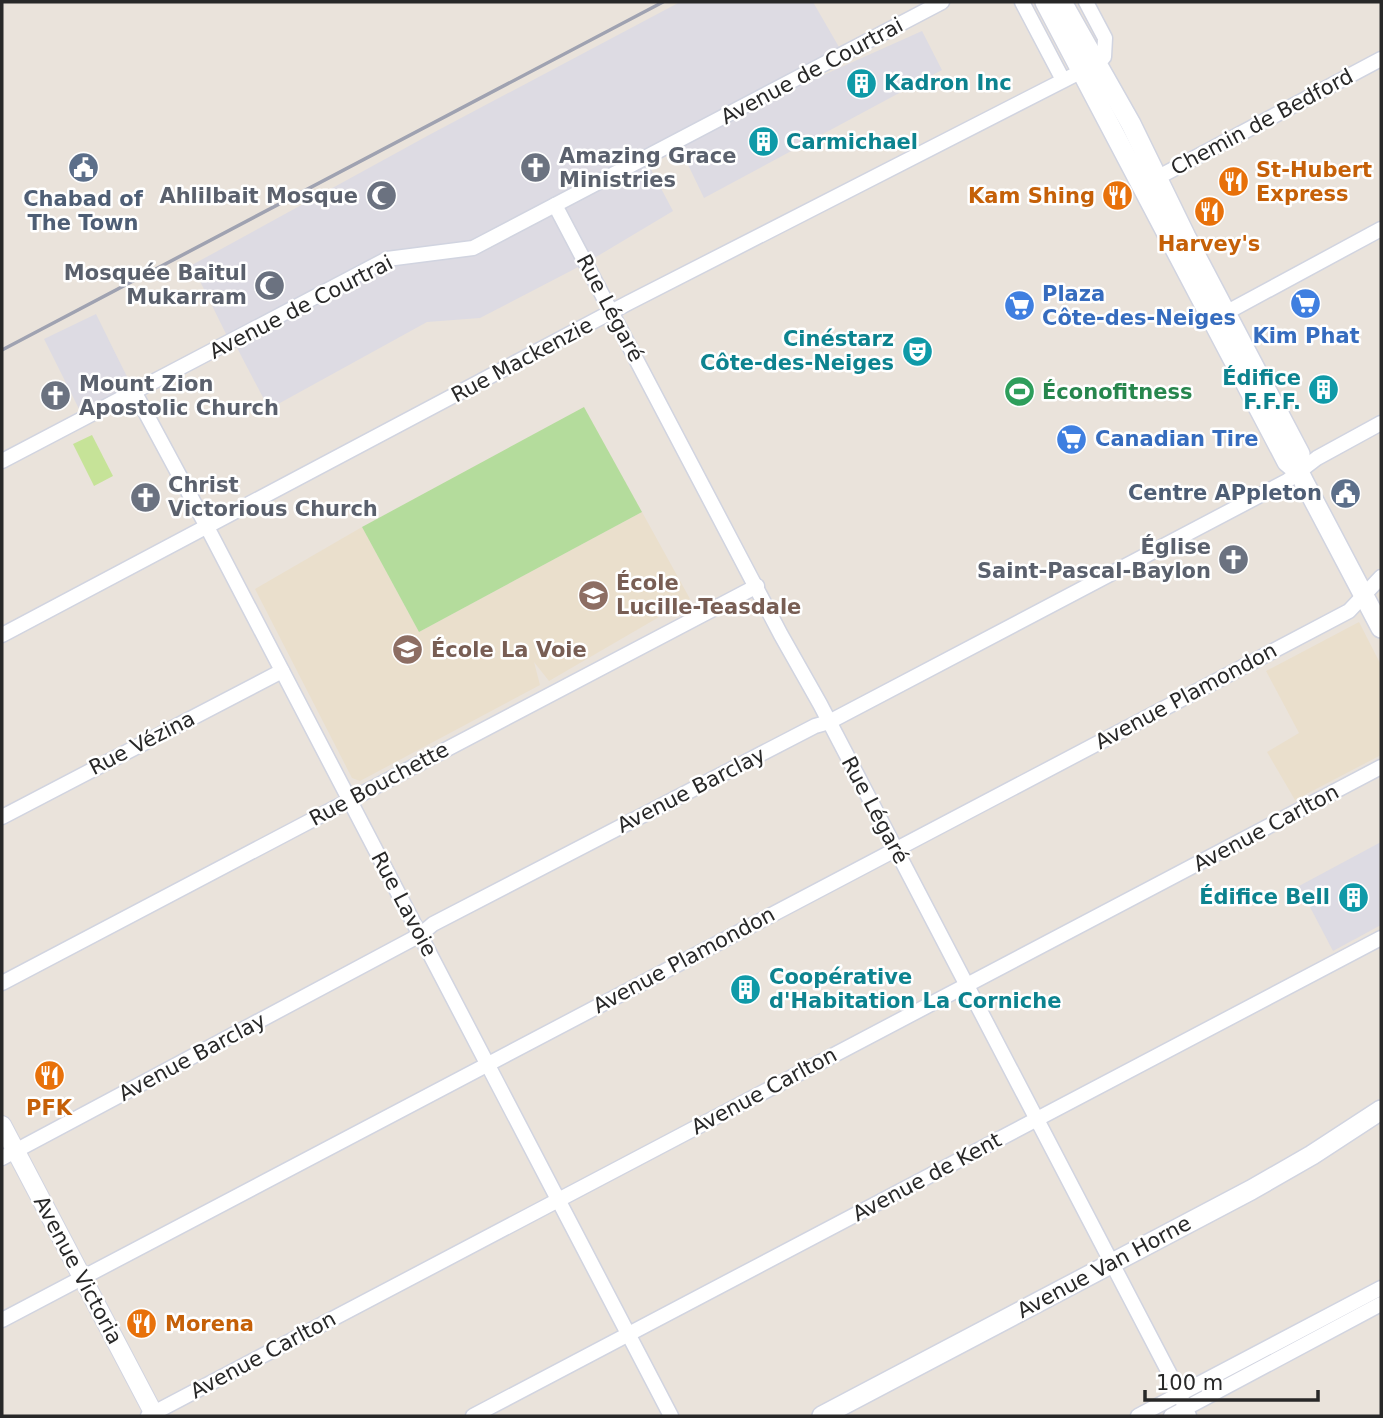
<svg xmlns="http://www.w3.org/2000/svg" width="1383" height="1418" font-family="'DejaVu Sans',sans-serif">
<style>
.industrial{fill:#dddbe3}
.education{fill:#eadfcc}
.green{fill:#b4dc9c}
.pitch{fill:#c6e398}
.lines{fill:none;stroke-linecap:round;stroke-linejoin:round}
.minor-casing{stroke:#d1d4e0;stroke-width:17}
.tertiary-casing{stroke:#d1d4e0;stroke-width:20}
.secondary-casing{stroke:#d1d4e0;stroke-width:22}
.minor{stroke:#fff;stroke-width:14}
.tertiary{stroke:#fff;stroke-width:18}
.secondary{stroke:#fff;stroke-width:19}
.rail{stroke:#9fa2b1;stroke-width:3.5}
.labels{text-anchor:middle;stroke-width:5;stroke-linejoin:round;paint-order:stroke}
.street-label{font-size:21px;fill:#282828;stroke:#fff}
.culture-label{font-size:21px;font-weight:bold;fill:#0d838f;stroke:#fff;text-anchor:start}
.worship-label{font-size:21px;font-weight:bold;fill:#5b616d;stroke:#fff;text-anchor:start}
.food-label{font-size:21px;font-weight:bold;fill:#c56008;stroke:#fff;text-anchor:start}
.service-label{font-size:21px;font-weight:bold;fill:#4e5e75;stroke:#fff}
.shop-label{font-size:21px;font-weight:bold;fill:#366cbe;stroke:#fff;text-anchor:start}
.leisure-label{font-size:21px;font-weight:bold;fill:#27864d;stroke:#fff;text-anchor:start}
.education-label{font-size:21px;font-weight:bold;fill:#785e54;stroke:#fff;text-anchor:start}
</style>
<rect width="100%" height="100%" fill="#eae3db"/>
<g class="industrial">
<polygon points="680,2 813,2 843,54 698,131 922,31 942,70 704,198 677,142 645,158 673,211 586,263 480,318 427,322 269,409 235,344 229,340 192,265 429,135"/>
<polygon points="96,314 135,393 84,419 44,339"/>
<polygon points="1381,842 1381,925 1333,951 1299,886"/>
</g>
<g class="education">
<polygon points="642,512 690,599 549,681 534,662 540,685 360,781 352,778 255,589 362,527 419,632"/>
<polygon points="1359,622 1381,665 1381,755 1295,800 1267,752 1299,733 1266,671"/>
</g>
<polygon class="green" points="584,407 642,512 419,632 362,527"/>
<polygon class="pitch" points="92,435 113,476 94,486 73,444"/>
<g class="lines">
<defs>
<g id="minor">
<polyline points="1022,2 1063,80"/>
<polyline points="1086,2 1105,38 1104,57 1095,64"/>
<polyline points="1151,181 1381,59"/>
<polyline points="555,205 781,635 820,704 1176,1386 1189,1416"/>
<polyline points="1220,316 1381,229"/>
<polyline points="135,393 206,525 671,1416"/>
<polyline points="2,461 387,259 473,248 942,2"/>
<polyline points="2,635 628,303 1082,71"/>
<polyline points="2,817 282,671"/>
<polyline points="2,983 757,586"/>
<polyline points="2,1158 420,935 433,924 815,726 829,722 1287,481 1317,458 1381,423"/>
<polyline points="2,1320 1349,611 1381,577"/>
<polyline points="148,1416 1381,767"/>
<polyline points="473,1416 1381,938"/>
<polyline points="1138,1416 1381,1288"/>
<polyline points="1171,1416 1381,1304"/>
</g>
<polyline id="tertiary" points="2,1125 155,1416"/>
<g id="secondary">
<polyline points="1045,2 1287,462 1299,472"/>
<polyline points="1062,2 1131,124 1186,237 1300,454 1299,472 1304,482 1381,628"/>
<polyline points="822,1416 1251,1190 1312,1155 1381,1110"/>
</g>
</defs>
<use href="#minor" class="minor-casing"/>
<use href="#tertiary" class="tertiary-casing"/>
<use href="#secondary" class="secondary-casing"/>
<use href="#minor" class="minor"/>
<use href="#tertiary" class="tertiary"/>
<use href="#secondary" class="secondary"/>
<polyline class="rail" points="2,350 663,2"/>
</g>
<defs>
<symbol id="building-disc" viewBox="-11 -11 22 22"><circle r="9.5" fill="#0f9aa8" stroke="#fff"/><path d="M-4-6H4V6H1V3H-1V6H-4ZM-2.5-4.3h1.7v1.8h-1.7ZM.8-4.3h1.7v1.8H.8ZM-2.5-1h1.7V.8h-1.7ZM.8-1h1.7V.8H.8Z" fill="#fff"/></symbol>
<symbol id="civic-disc" viewBox="-11 -11 22 22"><circle r="9.5" fill="#5c6f8a" stroke="#fff"/><path d="M-.6-6.5H3V-4.5H.6V-3L4-1V1h2V6H-6V1h2V-1L-.6-3ZM-1.2 2.5V6h2.4V2.5Z" fill="#fff"/></symbol>
<symbol id="church-disc" viewBox="-11 -11 22 22"><circle r="9.5" fill="#6b7280" stroke="#fff"/><path d="M-1.2-6h2.4v3.5h3.3v2.4h-3.3V6h-2.4V-.1h-3.3v-2.4h3.3Z" fill="#fff"/></symbol>
<symbol id="restaurant-disc" viewBox="-11 -11 22 22"><circle r="9.5" fill="#e8710a" stroke="#fff"/><path d="M-5-6h1v4h1v-4h1v4h1v-4h1v5L-1.5 .5V6h-2V.5L-5-1ZM5-6V6H3V1.5H1.5Q1.5-4 5-6Z" fill="#fff"/></symbol>
<symbol id="mosque-disc" viewBox="-11 -11 22 22"><circle r="9.5" fill="#6b7280" stroke="#fff"/><path d="M3.5-4.9A6 6 0 1 0 3.5 4.9A5 5 0 1 1 3.5-4.9Z" fill="#fff"/></symbol>
<symbol id="supermarket-disc" viewBox="-11 -11 22 22"><circle r="9.5" fill="#3f7fe0" stroke="#fff"/><path d="M-6-5.5h2.5l.6 2H6L4.5 2H-2.5L-4.4-4H-6ZM-1.5 3.2a1.3 1.3 0 1 0 .1 0ZM3 3.2a1.3 1.3 0 1 0 .1 0Z" fill="#fff"/></symbol>
<symbol id="theatre-disc" viewBox="-11 -11 22 22"><circle r="9.5" fill="#0f9aa8" stroke="#fff"/><path d="M-5-5.5Q0-4 5-5.5V0Q5 5 0 6Q-5 5-5 0ZM-3.3-2.5H-1v1.5H-3.3ZM1-2.5H3.3v1.5H1ZM-2.8 1Q0 5.5 2.8 1Z" fill="#fff"/></symbol>
<symbol id="stadium-disc" viewBox="-11 -11 22 22"><circle r="9.5" fill="#2e9e5b" stroke="#fff"/><path d="M0-5a6.5 5 0 1 0 0 10a6.5 5 0 1 0 0-10ZM-3.5-1.8h7v3.6h-7Z" fill="#fff"/></symbol>
<symbol id="school-disc" viewBox="-11 -11 22 22"><circle r="9.5" fill="#8d6e63" stroke="#fff"/><path d="M0-5L7-2L0 1L-7-2ZM-4 1L0 2.5L4 1V4Q0 6-4 4Z" fill="#fff"/></symbol>
</defs>
<g fill-rule="evenodd">
<use href="#building-disc" x="844" y="66" width="35" height="35"/>
<use href="#building-disc" x="746" y="124" width="35" height="35"/>
<use href="#civic-disc" x="66" y="150" width="35" height="35"/>
<use href="#church-disc" x="518" y="150" width="35" height="35"/>
<use href="#restaurant-disc" x="1216" y="164" width="35" height="35"/>
<use href="#mosque-disc" x="364" y="178" width="35" height="35"/>
<use href="#restaurant-disc" x="1100" y="178" width="35" height="35"/>
<use href="#restaurant-disc" x="1192" y="194" width="35" height="35"/>
<use href="#mosque-disc" x="252" y="268" width="35" height="35"/>
<use href="#supermarket-disc" x="1288" y="286" width="35" height="35"/>
<use href="#supermarket-disc" x="1002" y="288" width="35" height="35"/>
<use href="#theatre-disc" x="900" y="334" width="35" height="35"/>
<use href="#building-disc" x="1306" y="372" width="35" height="35"/>
<use href="#stadium-disc" x="1002" y="374" width="35" height="35"/>
<use href="#church-disc" x="38" y="378" width="35" height="35"/>
<use href="#supermarket-disc" x="1054" y="422" width="35" height="35"/>
<use href="#civic-disc" x="1328" y="476" width="35" height="35"/>
<use href="#church-disc" x="128" y="480" width="35" height="35"/>
<use href="#church-disc" x="1216" y="542" width="35" height="35"/>
<use href="#school-disc" x="576" y="578" width="35" height="35"/>
<use href="#school-disc" x="390" y="632" width="35" height="35"/>
<use href="#building-disc" x="1336" y="880" width="35" height="35"/>
<use href="#building-disc" x="728" y="972" width="35" height="35"/>
<use href="#restaurant-disc" x="32" y="1058" width="35" height="35"/>
<use href="#restaurant-disc" x="124" y="1306" width="35" height="35"/>
</g>
<g class="labels">
<g class="street-label">
<text transform="translate(812 71) rotate(-28)" y="7">Avenue de Courtrai</text>
<text transform="translate(1262 122) rotate(-28)" y="7">Chemin de Bedford</text>
<text transform="translate(301 307) rotate(-27)" y="7">Avenue de Courtrai</text>
<text transform="translate(610 308) rotate(62)" y="7">Rue Légaré</text>
<text transform="translate(522 360) rotate(-28)" y="7">Rue Mackenzie</text>
<text transform="translate(1186 696) rotate(-28)" y="7">Avenue Plamondon</text>
<text transform="translate(142 743) rotate(-27)" y="7">Rue Vézina</text>
<text transform="translate(379 784) rotate(-28)" y="7">Rue Bouchette</text>
<text transform="translate(691 790) rotate(-27)" y="7">Avenue Barclay</text>
<text transform="translate(875 810) rotate(62)" y="7">Rue Légaré</text>
<text transform="translate(1266 828) rotate(-28)" y="7">Avenue Carlton</text>
<text transform="translate(404 904) rotate(62)" y="7">Rue Lavoie</text>
<text transform="translate(684 960) rotate(-28)" y="7">Avenue Plamondon</text>
<text transform="translate(192 1057) rotate(-28)" y="7">Avenue Barclay</text>
<text transform="translate(764 1091) rotate(-28)" y="7">Avenue Carlton</text>
<text transform="translate(927 1177) rotate(-28)" y="7">Avenue de Kent</text>
<text transform="translate(1104 1267) rotate(-28)" y="7">Avenue Van Horne</text>
<text transform="translate(78 1270) rotate(62)" y="7">Avenue Victoria</text>
<text transform="translate(263 1355) rotate(-28)" y="7">Avenue Carlton</text>
</g>
<g class="culture-label">
<text x="884" y="90">Kadron Inc</text>
<text x="786" y="149">Carmichael</text>
<text x="894" y="346" text-anchor="end">Cinéstarz<tspan x="894" dy="24">Côte-des-Neiges</tspan></text>
<text x="1301" y="385" text-anchor="end">Édifice<tspan x="1301" dy="24">F.F.F.</tspan></text>
<text x="1330" y="904" text-anchor="end">Édifice Bell</text>
<text x="769" y="984">Coopérative<tspan x="769" dy="24">d'Habitation La Corniche</tspan></text>
</g>
<g class="worship-label">
<text x="559" y="163">Amazing Grace<tspan x="559" dy="24">Ministries</tspan></text>
<text x="358" y="203" text-anchor="end">Ahlilbait Mosque</text>
<text x="247" y="280" text-anchor="end">Mosquée Baitul<tspan x="247" dy="24">Mukarram</tspan></text>
<text x="79" y="391">Mount Zion<tspan x="79" dy="24">Apostolic Church</tspan></text>
<text x="168" y="492">Christ<tspan x="168" dy="24">Victorious Church</tspan></text>
<text x="1211" y="554" text-anchor="end">Église<tspan x="1211" dy="24">Saint-Pascal-Baylon</tspan></text>
</g>
<g class="food-label">
<text x="1256" y="177">St-Hubert<tspan x="1256" dy="24">Express</tspan></text>
<text x="1095" y="203" text-anchor="end">Kam Shing</text>
<text x="1209" y="251" text-anchor="middle">Harvey's</text>
<text x="49" y="1115" text-anchor="middle">PFK</text>
<text x="165" y="1331">Morena</text>
</g>
<g class="service-label">
<text x="83" y="206">Chabad of<tspan x="83" dy="24">The Town</tspan></text>
<text x="1322" y="500" text-anchor="end">Centre APpleton</text>
</g>
<g class="shop-label">
<text x="1042" y="301">Plaza<tspan x="1042" dy="24">Côte-des-Neiges</tspan></text>
<text x="1306" y="343" text-anchor="middle">Kim Phat</text>
<text x="1095" y="446">Canadian Tire</text>
</g>
<g class="leisure-label">
<text x="1042" y="399">Éconofitness</text>
</g>
<g class="education-label">
<text x="616" y="590">École<tspan x="616" dy="24">Lucille-Teasdale</tspan></text>
<text x="431" y="657">École La Voie</text>
</g>
</g>
<rect width="1383" height="1418" fill="none" stroke="#282828" stroke-width="7"/>
<path d="M1145 1390v10h173v-10" fill="none" stroke="#282828" stroke-width="3.5"/>
<text x="1156" y="1390" font-size="21" fill="#282828" stroke="#ffffff" stroke-width="5" paint-order="stroke">100 m</text>
</svg>
